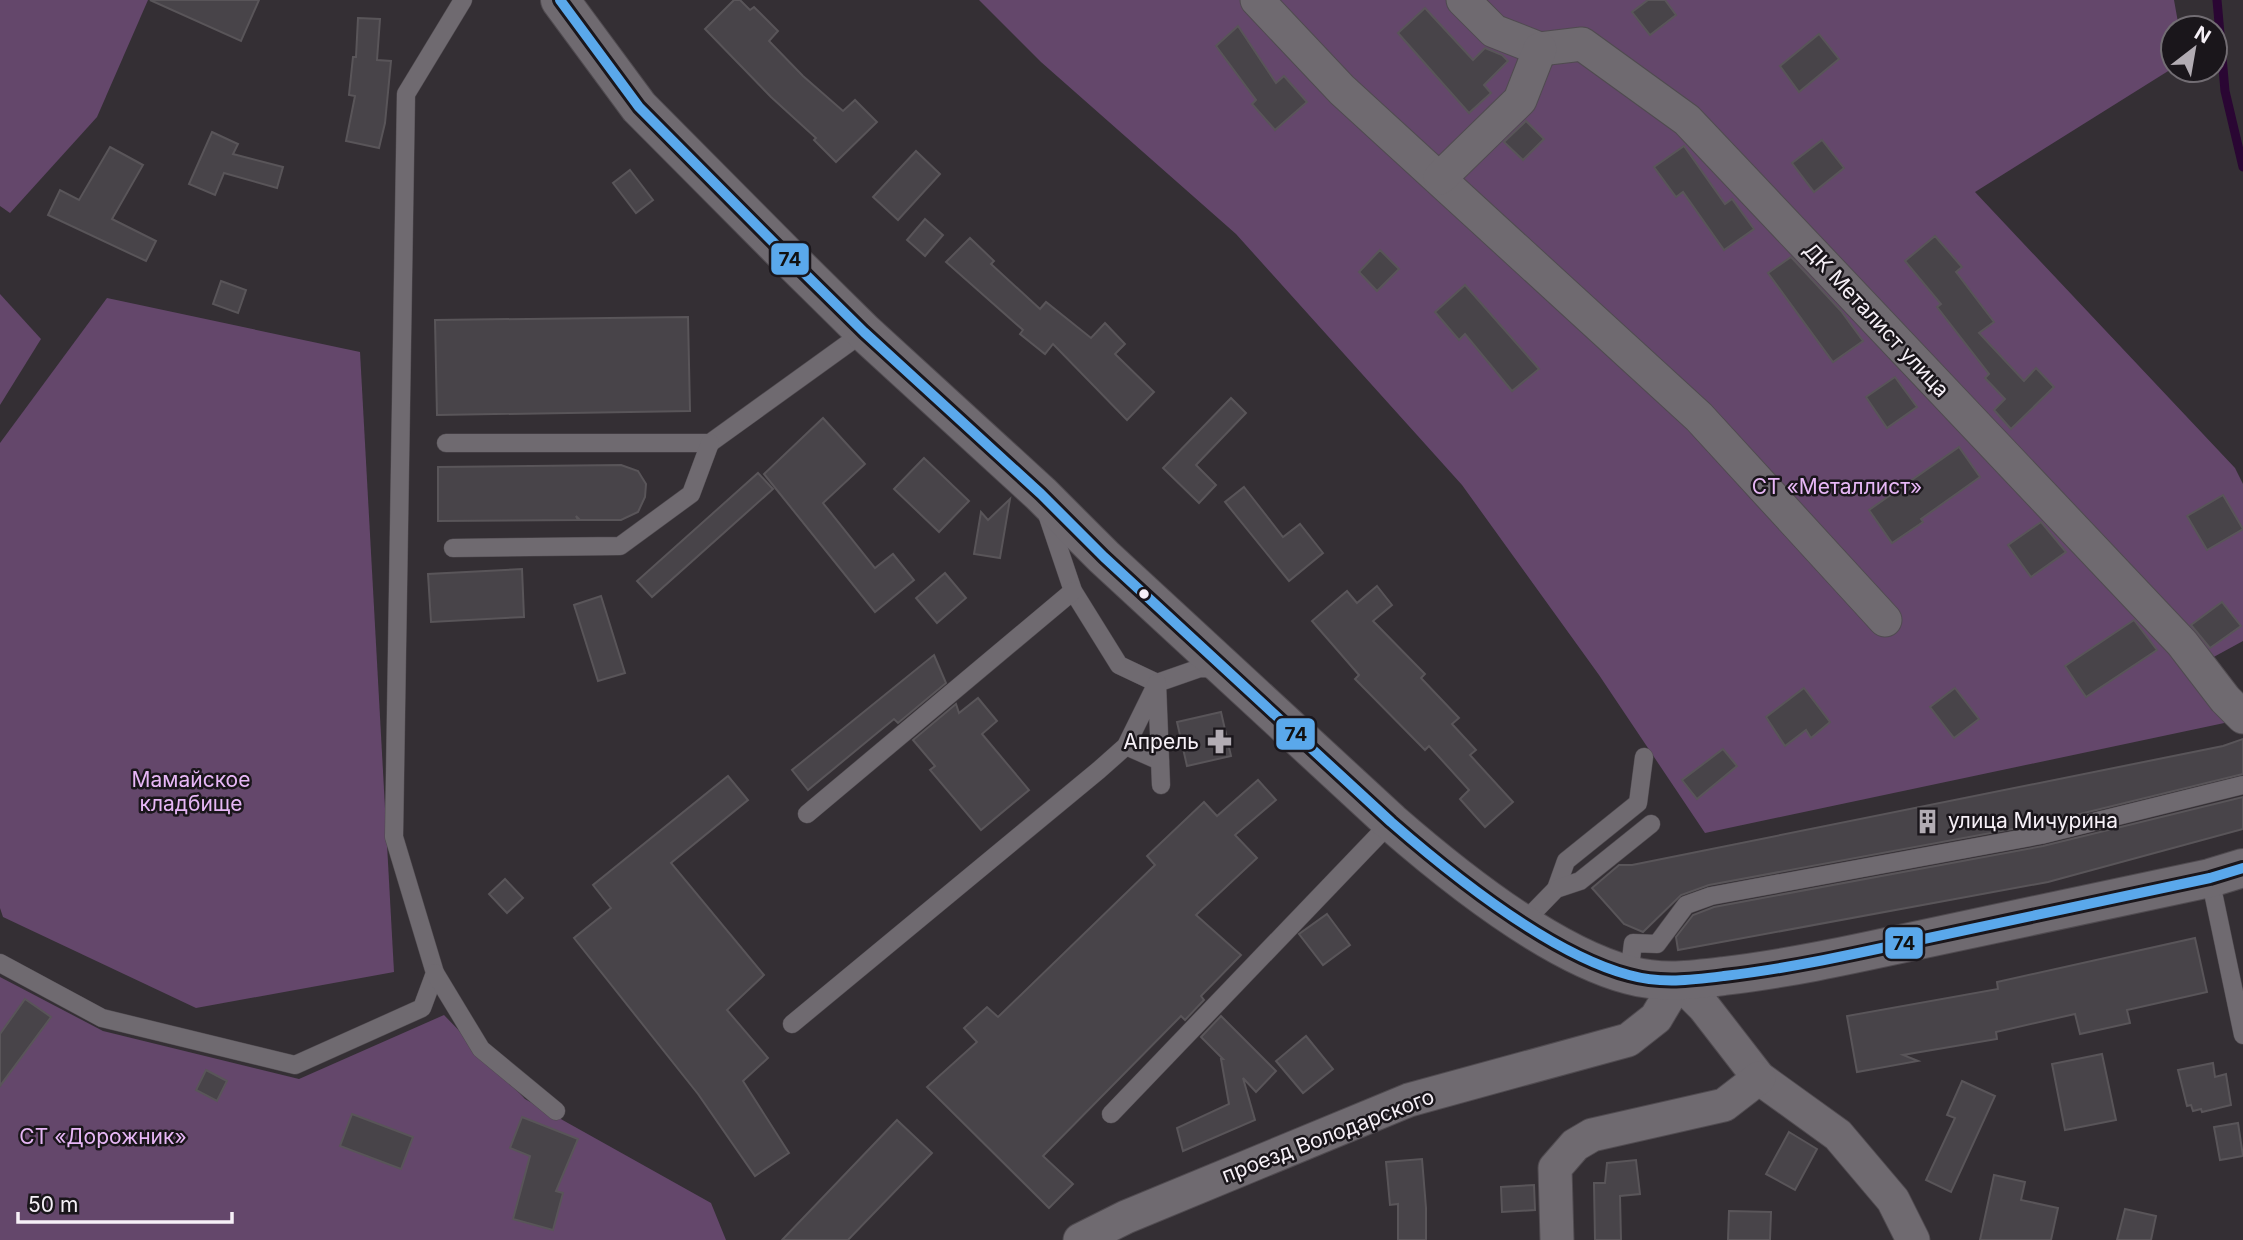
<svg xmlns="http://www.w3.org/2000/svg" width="2243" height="1240" font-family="Inter,sans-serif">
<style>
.green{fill:#64476b}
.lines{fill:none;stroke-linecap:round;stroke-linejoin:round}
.stream{stroke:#2a0633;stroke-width:9}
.building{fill:#484449;stroke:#595559;stroke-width:2}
.service-casing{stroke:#504b50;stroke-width:19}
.minor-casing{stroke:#504b50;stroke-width:35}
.tertiary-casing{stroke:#504b50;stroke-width:40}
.service{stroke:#6f6a70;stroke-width:18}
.minor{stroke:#6f6a70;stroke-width:33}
.tertiary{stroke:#6f6a70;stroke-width:38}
.bus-1-casing{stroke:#1a161b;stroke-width:16}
.bus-1{stroke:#5aa8eb;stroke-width:10}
.bus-dot{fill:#f6f0f7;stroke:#1a161b;stroke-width:2.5}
.labels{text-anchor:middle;stroke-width:5;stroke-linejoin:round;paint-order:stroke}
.street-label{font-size:21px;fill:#f6f0f7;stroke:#1a161b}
.park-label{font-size:21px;fill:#e7b7f6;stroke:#1a161b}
.poi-label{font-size:21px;fill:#f6f0f7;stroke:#1a161b;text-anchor:end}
.line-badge{stroke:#1a161b;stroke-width:2.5}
.pale-badge-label{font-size:19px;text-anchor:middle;font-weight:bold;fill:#111}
</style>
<rect width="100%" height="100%" fill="#342f34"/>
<g class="green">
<polygon points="0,0 148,0 97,117 10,213 0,206"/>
<polygon points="979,0 2174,0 2179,28 2173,28 2173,68 1975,192 2235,468 2243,484 2243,641 2188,671 2229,722 1705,833 1599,675 1462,485 1236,234 1041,62"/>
<polygon points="0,294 41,339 0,405"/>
<polygon points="107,298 360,352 394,972 196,1008 3,917 0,908 0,443"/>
<polygon points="0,977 103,1031 299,1079 444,1015 525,1099 711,1203 726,1240 0,1240"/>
</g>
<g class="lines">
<polyline class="stream" points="2217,0 2225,91 2243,167"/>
</g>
<g class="building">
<polygon points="150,0 259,0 241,41"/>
<polygon points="734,0 740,0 750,10 754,7 778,31 769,41 803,76 843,111 855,100 877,122 836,162 814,140 816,138 771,97 705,29"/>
<polygon points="1648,0 1665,0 1676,15 1650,35 1632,12"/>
<polygon points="1425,8 1473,60 1485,48 1502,55 1508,61 1484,85 1491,93 1469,113 1398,33"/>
<polygon points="358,18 380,19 377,60 391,61 385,123 379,148 346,141 355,96 349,95 353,57 356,57"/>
<polygon points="1238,26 1276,83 1284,76 1307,102 1275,130 1252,104 1256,100 1216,46"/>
<polygon points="1819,34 1839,59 1799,92 1780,66"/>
<polygon points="1526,121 1544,139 1523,160 1504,142"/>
<polygon points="212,132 238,144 233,154 283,167 277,188 224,173 215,195 189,184"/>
<polygon points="1822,140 1844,168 1814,192 1792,163"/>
<polygon points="1684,146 1725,204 1732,199 1754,229 1724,250 1683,192 1676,197 1654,167"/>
<polygon points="110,147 143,165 112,219 156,241 146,261 48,215 60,190 79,200"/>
<polygon points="916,151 940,174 898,220 873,197"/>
<polygon points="630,170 653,200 636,213 613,183"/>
<polygon points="925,219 943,235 925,256 907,240"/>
<polygon points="1935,236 1962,267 1956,272 1994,322 1979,333 2024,381 2036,368 2054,387 2011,429 1994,410 2005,399 1985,378 1989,374 1937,307 1941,304 1905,261"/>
<polygon points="970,238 994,261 991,264 1040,309 1046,302 1091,338 1105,323 1125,344 1115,354 1154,392 1127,420 1053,344 1045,354 1020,334 1023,330 946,262"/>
<polygon points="1380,250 1399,269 1377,291 1359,272"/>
<polygon points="1791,257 1841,311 1863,341 1833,362 1768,273"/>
<polygon points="221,281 246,290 238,313 213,304"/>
<polygon points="1465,285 1539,369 1512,391 1465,334 1459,340 1435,312"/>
<polygon points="688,317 690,411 437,415 435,320"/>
<polygon points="1895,377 1917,407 1887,428 1866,397"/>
<polygon points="1231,398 1246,413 1196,465 1216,485 1199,503 1163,468"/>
<polygon points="823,418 865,464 823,503 875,568 893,554 914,580 875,612 764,474"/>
<polygon points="1959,447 1980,477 1921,519 1923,522 1892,543 1869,510"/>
<polygon points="924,458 969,501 939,532 894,489"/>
<polygon points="621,465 638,471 646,484 645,497 638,512 621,520 580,520 576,516 578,520 438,521 438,467"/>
<polygon points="758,473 773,489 652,597 637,581"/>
<polygon points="1244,487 1283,537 1300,524 1323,553 1289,581 1225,502"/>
<polygon points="2223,495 2243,529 2207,550 2187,516"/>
<polygon points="1010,499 1000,558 974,554 981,512 988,520"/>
<polygon points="2041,522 2066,552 2031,577 2008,545"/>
<polygon points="522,569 524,617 431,622 428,574"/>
<polygon points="945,573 966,598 937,623 916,598"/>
<polygon points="1377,586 1392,605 1373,621 1425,674 1421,678 1459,718 1452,724 1476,750 1470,755 1513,802 1485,827 1460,799 1469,790 1429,746 1425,750 1355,679 1359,675 1312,621 1347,591 1357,603"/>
<polygon points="601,596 625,673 598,681 574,605"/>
<polygon points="2222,602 2241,626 2210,648 2191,625"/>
<polygon points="2134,620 2157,650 2086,697 2065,666"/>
<polygon points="934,655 946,683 898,723 894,719 808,790 792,770"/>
<polygon points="1804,688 1830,722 1811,738 1806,730 1785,746 1766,717"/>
<polygon points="1955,688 1979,719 1954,738 1930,707"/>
<polygon points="978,698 997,721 982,734 1029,790 981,830 930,770 935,766 913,740 956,704 959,713"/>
<polygon points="1221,712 1231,756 1187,766 1177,722"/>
<polygon points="2243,739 2243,774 2039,824 1709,885 1681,895 1643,932 1624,924 1592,888 1619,865 1632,865 2223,746"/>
<polygon points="1723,749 1737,766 1697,799 1682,780"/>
<polygon points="728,776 748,800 671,863 764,975 727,1010 768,1058 743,1081 789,1153 755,1176 698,1094 574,938 611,908 593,885"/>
<polygon points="1258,780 1276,800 1235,835 1257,858 1196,915 1241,955 1201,996 1204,1000 1185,1020 1181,1016 1043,1156 1073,1184 1049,1208 927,1087 977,1042 964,1028 987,1007 998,1017 1155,865 1147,856 1204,802 1217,816"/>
<polygon points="2243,797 2243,829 2048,882 1678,950 1676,937 1693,915 1714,907 2043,846"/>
<polygon points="505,879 523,898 507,913 489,894"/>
<polygon points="1327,914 1350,945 1323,965 1299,934"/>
<polygon points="2195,938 2207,992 2127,1010 2130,1023 2080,1034 2075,1014 1996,1032 1997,1039 1903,1055 1918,1061 1857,1072 1847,1016 1998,989 1997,982"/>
<polygon points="25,999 51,1017 0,1086 0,1034"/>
<polygon points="1221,1016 1276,1071 1256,1092 1243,1078 1255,1120 1183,1151 1177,1128 1229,1104 1221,1059 1223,1059 1201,1037"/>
<polygon points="1306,1036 1333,1069 1303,1093 1276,1061"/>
<polygon points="2102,1054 2116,1120 2065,1130 2052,1064"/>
<polygon points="2213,1063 2215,1077 2226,1074 2231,1105 2202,1112 2201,1109 2193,1111 2191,1105 2187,1106 2178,1070"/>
<polygon points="206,1070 227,1081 217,1101 196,1090"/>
<polygon points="1962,1081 1995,1096 1951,1192 1926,1180 1955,1118 1947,1115"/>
<polygon points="352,1114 413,1137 401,1169 340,1146"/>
<polygon points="522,1117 578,1139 556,1191 563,1193 553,1230 513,1219 530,1156 510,1148"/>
<polygon points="897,1120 932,1153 848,1240 782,1240"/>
<polygon points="2238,1123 2243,1156 2220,1160 2214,1127"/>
<polygon points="1789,1132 1817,1149 1795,1190 1766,1174"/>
<polygon points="1422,1159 1426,1208 1426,1240 1398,1240 1398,1204 1390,1205 1386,1162"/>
<polygon points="1636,1160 1640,1194 1620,1196 1621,1240 1595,1240 1594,1183 1605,1183 1607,1163"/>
<polygon points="1994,1175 2025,1182 2021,1200 2058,1208 2051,1240 1980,1240"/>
<polygon points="1534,1185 1535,1210 1502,1212 1501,1187"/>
<polygon points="2125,1209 2156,1216 2151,1240 2117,1240"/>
<polygon points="1729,1211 1771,1212 1770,1240 1728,1240"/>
</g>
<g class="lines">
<defs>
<g id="service">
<polyline points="446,443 710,443 864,332"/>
<polyline points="1047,514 1073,591 1119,665 1157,683 1200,668 1221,669"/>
<polyline points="453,548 620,546 691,494 710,443"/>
<polyline points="1126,746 1160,761"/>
<polyline points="807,814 1073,591"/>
<polyline points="2210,878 2243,1035"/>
<polyline points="1556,889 1566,861 1638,803 1644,757"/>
<polyline points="1523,923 1556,889 1580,881 1651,824"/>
<polyline points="0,963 102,1018 295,1065 422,1008 435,973 394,837 406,94 463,0"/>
<polyline points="435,973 481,1049 556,1111"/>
<polyline points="1629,975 1633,943 1657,944 1686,905 1711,896 2041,835 2243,785"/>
<polyline points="792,1024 1099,770 1126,746 1157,683 1161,785"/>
<polyline points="1111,1114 1391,822"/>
</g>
<g id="minor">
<polyline points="1257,0 1342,90 1699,417 1885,620"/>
<polyline points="1463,0 1494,31 1540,49 1582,44 1687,120 2182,643 2225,699 2243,717"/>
<polyline points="1440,178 1520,100 1540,49"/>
<polyline points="1080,1240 1126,1217 1409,1100 1628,1040 1656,1018 1678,981 1704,1007 1759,1078 1838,1135 1893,1200 1913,1240"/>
<polyline points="1557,1240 1555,1168 1575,1145 1592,1135 1724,1105 1759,1078"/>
</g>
<path id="tertiary" d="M560 0 639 107 792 261 864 332 1041 494 1104 557 1391 822C1453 876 1550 954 1629 975 1661 984 1692 980 1724 976 1785 969 1845 956 1905 943 2007 921 2109 900 2210 878L2243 868"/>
</defs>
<use href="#service" class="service-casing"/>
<use href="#minor" class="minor-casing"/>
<use href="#tertiary" class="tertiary-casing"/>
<use href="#service" class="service"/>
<use href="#minor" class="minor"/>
<use href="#tertiary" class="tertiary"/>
<defs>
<path id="bus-1" d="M560 0 639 107 792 261 864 332 1041 494 1104 557 1391 822C1453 876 1550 954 1629 975 1661 984 1692 980 1724 976 1785 969 1845 956 1905 943 2007 921 2109 900 2210 878L2243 868"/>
</defs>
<use href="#bus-1" class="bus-1-casing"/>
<use href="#bus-1" class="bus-1"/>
</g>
<defs>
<symbol id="pharmacy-bare" viewBox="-9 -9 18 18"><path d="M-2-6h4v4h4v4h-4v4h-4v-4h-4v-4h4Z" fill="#b2acb3" stroke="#1a161b" stroke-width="2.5" paint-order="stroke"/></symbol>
<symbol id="building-bare" viewBox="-9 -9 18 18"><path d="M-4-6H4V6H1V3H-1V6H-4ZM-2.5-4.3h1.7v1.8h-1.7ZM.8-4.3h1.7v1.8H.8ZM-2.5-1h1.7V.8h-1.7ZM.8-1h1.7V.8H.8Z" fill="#b2acb3" stroke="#1a161b" stroke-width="2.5" paint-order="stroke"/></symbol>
</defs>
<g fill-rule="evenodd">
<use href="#pharmacy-bare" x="1202" y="724" width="35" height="35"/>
<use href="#building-bare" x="1910" y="804" width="35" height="35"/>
</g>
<circle class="bus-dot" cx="1144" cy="594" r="6"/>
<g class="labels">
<g class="street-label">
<text transform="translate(1876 320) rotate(47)" y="7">ДК Металист улица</text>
<text transform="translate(1328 1136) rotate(-21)" y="7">проезд Володарского</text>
</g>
<g class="park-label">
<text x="1837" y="494">СТ «Металлист»</text>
<text x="191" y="787">Мамайское<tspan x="191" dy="24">кладбище</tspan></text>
<text x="103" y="1144">СТ «Дорожник»</text>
</g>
<g class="poi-label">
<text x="1199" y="749">Апрель</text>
<text x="1948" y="828" text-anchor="start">улица Мичурина</text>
</g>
</g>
<g class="line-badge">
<rect x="770" y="242" width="40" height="34" rx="7" fill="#5aa8eb"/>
<rect x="1275" y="717" width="41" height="34" rx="7" fill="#5aa8eb"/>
<rect x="1884" y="926" width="40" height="34" rx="7" fill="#5aa8eb"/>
</g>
<g class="pale-badge-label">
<text x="790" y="266">74</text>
<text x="1296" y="741">74</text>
<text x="1904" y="950">74</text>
</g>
<g transform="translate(2194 49) rotate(31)"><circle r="33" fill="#1a161b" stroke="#726d73" stroke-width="2"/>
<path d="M0-5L12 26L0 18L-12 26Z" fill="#b2acb3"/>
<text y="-10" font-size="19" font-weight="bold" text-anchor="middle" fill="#f6f0f7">N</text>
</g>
<path d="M18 1212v10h214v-10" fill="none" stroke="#f6f0f7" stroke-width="3.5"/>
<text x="28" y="1212" font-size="21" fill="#f6f0f7" stroke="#1a161b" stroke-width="5" paint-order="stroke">50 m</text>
</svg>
